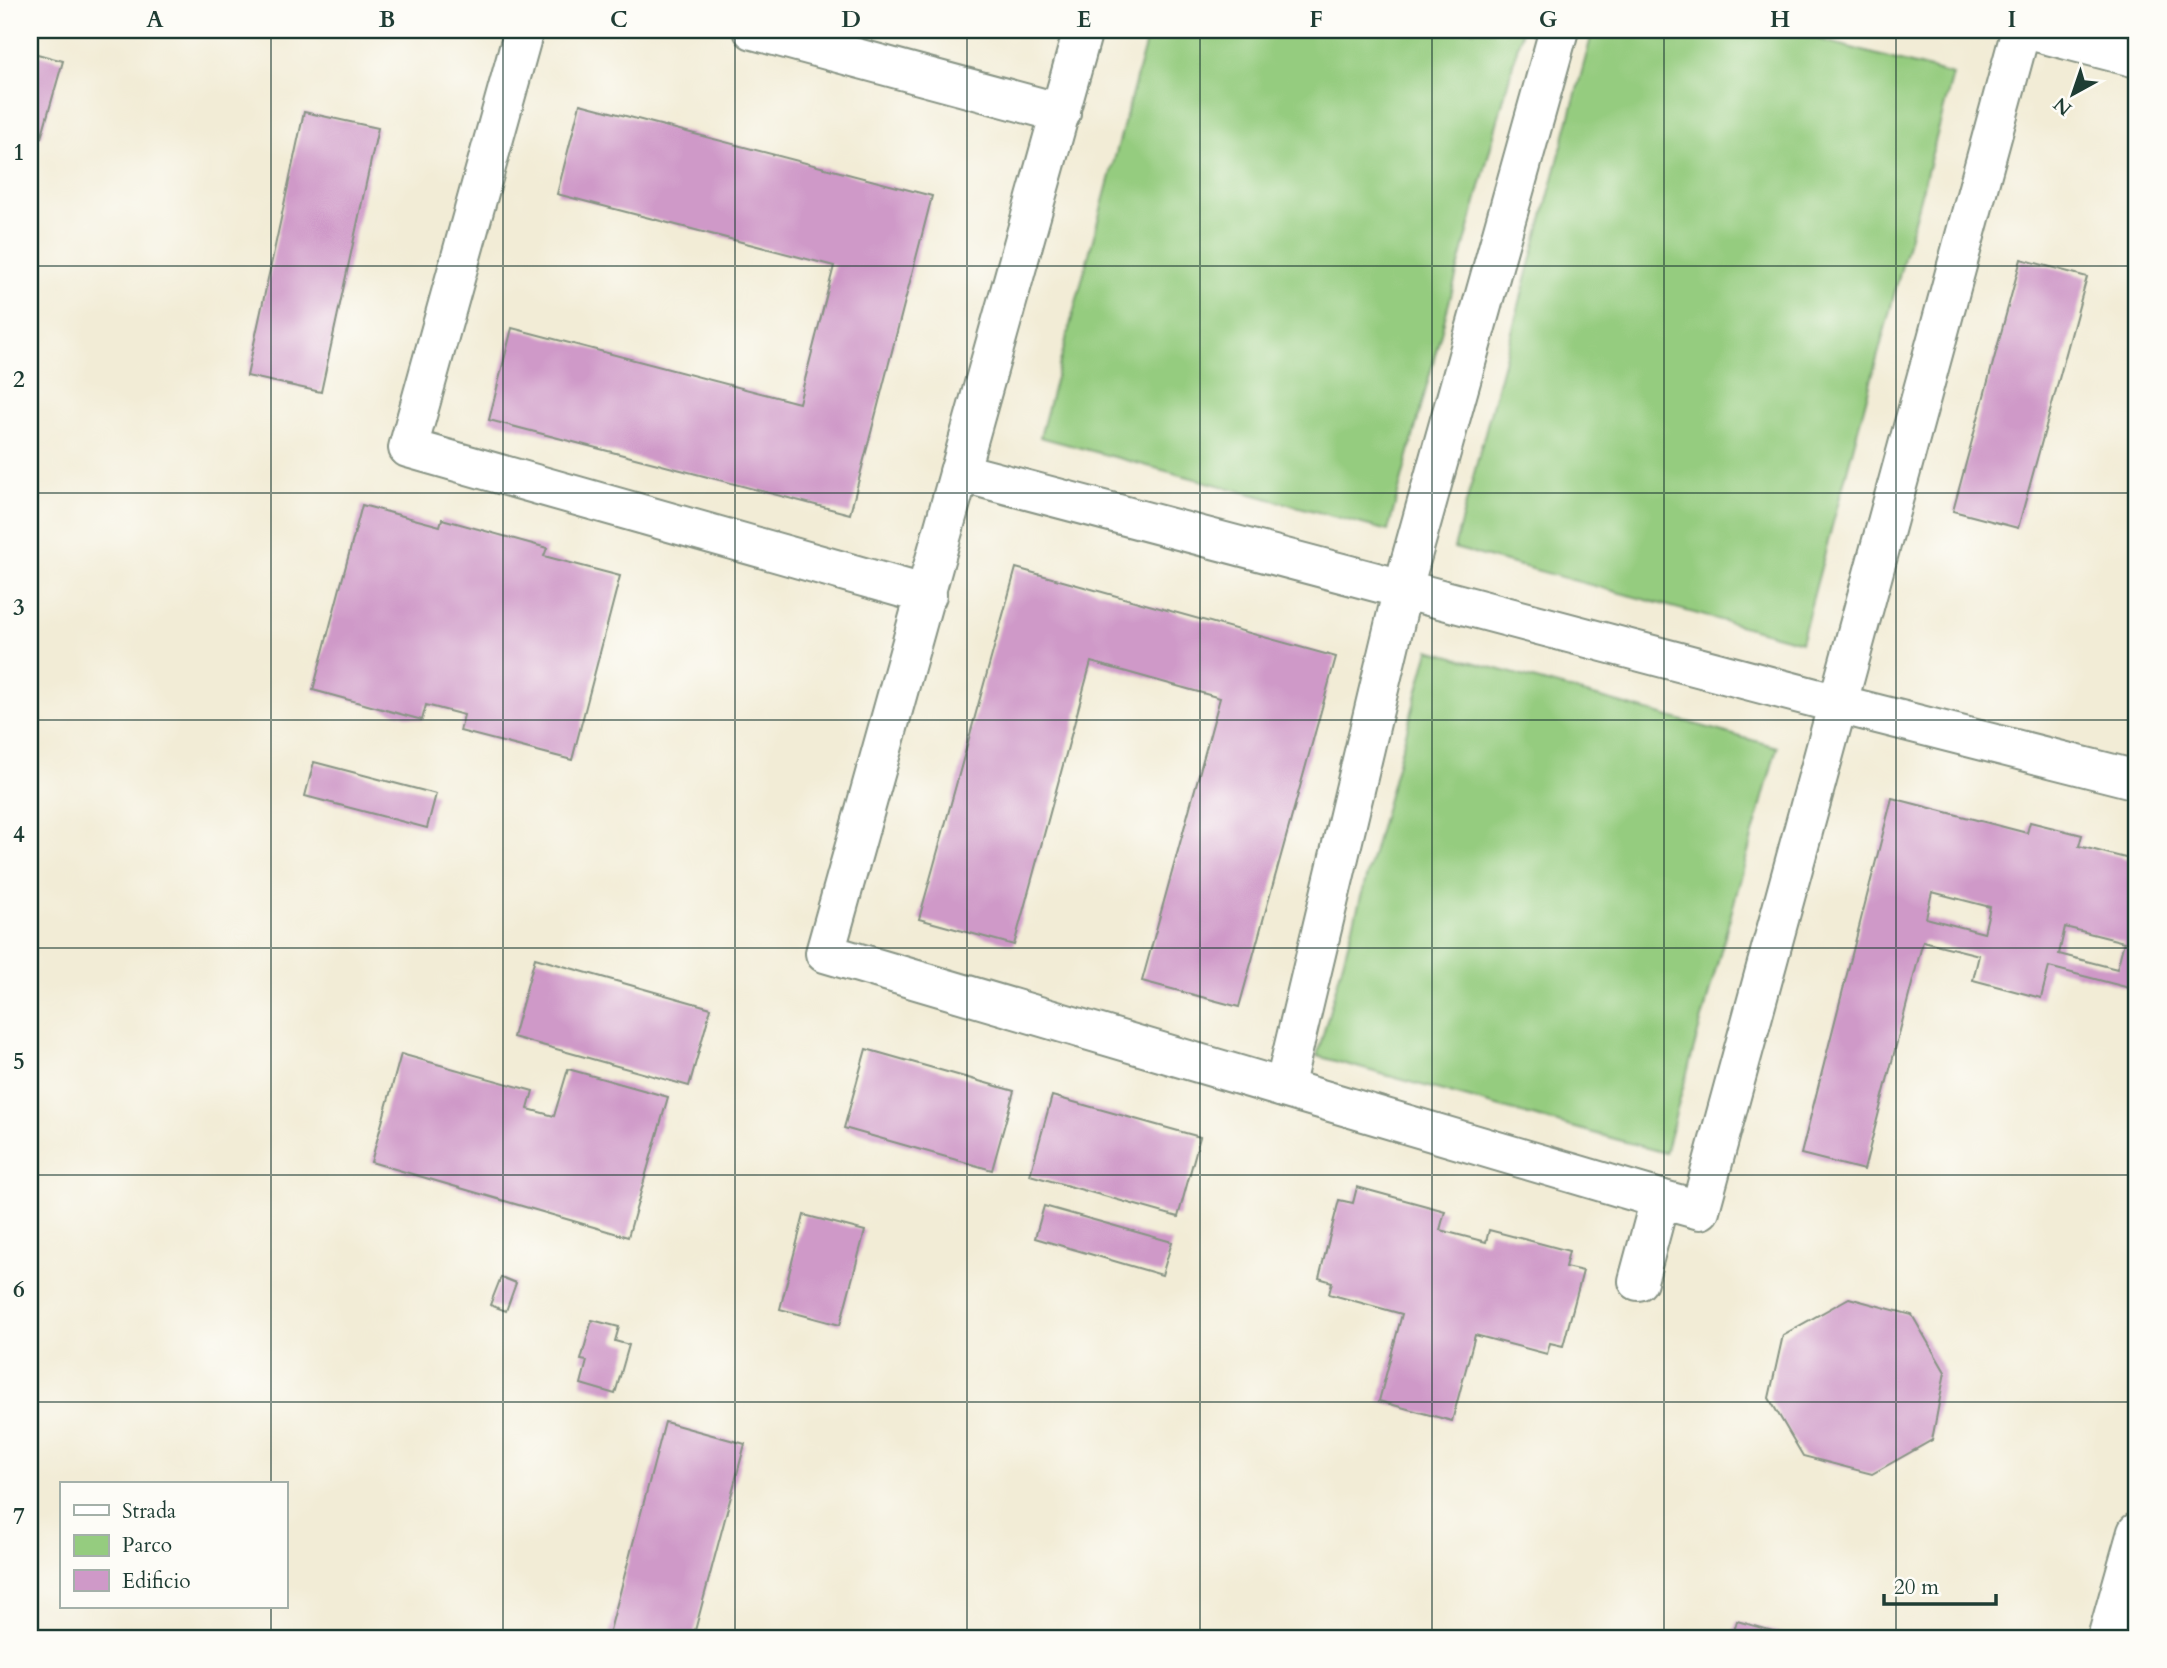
<svg xmlns="http://www.w3.org/2000/svg" width="2167" height="1668" font-family="Cardo,serif">
<style>
.green{fill:#95cc7f;stroke:#5a845a;stroke-width:2}
.building{fill:#cf99c8;fill-rule:evenodd}
.lines{fill:none;stroke-linecap:round;stroke-linejoin:round}
.minor-casing{stroke:#889485;stroke-width:42}
.minor{stroke:#fff;stroke-width:38}
.grid{fill:none;stroke:#1f3d34;stroke-width:2;stroke-opacity:0.55}
.neatline{fill:none;stroke:#1f3d34;stroke-width:2.5}
.grid-label{font-size:23px;text-anchor:middle;font-weight:bold;fill:#1f3d34}
</style>
<rect width="100%" height="100%" fill="#fdfcf7"/>
<filter id="ink" filterUnits="userSpaceOnUse"><feTurbulence type="fractalNoise" baseFrequency=".0143" numOctaves="2"/><feDisplacementMap in="SourceGraphic" scale="14" xChannelSelector="R" yChannelSelector="G"/><feConvolveMatrix kernelMatrix="1 2 1 2 8 2 1 2 1" color-interpolation-filters="sRGB"/></filter>
<filter id="wash" filterUnits="userSpaceOnUse"><feTurbulence type="fractalNoise" baseFrequency=".00686" numOctaves="4" result="noise"/><feDisplacementMap in="SourceGraphic" scale="28" xChannelSelector="R" yChannelSelector="G"/><feGaussianBlur stdDeviation="1.57" result="paint"/><feColorMatrix in="noise" values="0 0 0 0 0 0 0 0 0 0 0 0 0 0 0 0 0 1.4 0 .05"/><feComposite in="paint" operator="in"/></filter>
<g filter="url(#wash)">
<rect width="100%" height="100%" fill="#f2ecd6"/>
<g class="green">
<polygon points="1149,30 1522,30 1388,531 1040,437"/>
<polygon points="1593,30 1784,30 1953,75 1801,642 1454,548"/>
<polygon points="1429,650 1777,747 1665,1153 1317,1056"/>
</g>
<g id="blocks">
<g class="building">
<polygon points="30,52 63,61 41,138 30,135"/>
<polygon points="580,104 932,196 850,514 489,420 512,328 799,403 834,266 557,194"/>
<polygon points="304,112 378,128 321,392 247,376"/>
<polygon points="2021,259 2087,277 2018,528 1953,511"/>
<polygon points="362,505 440,526 442,519 547,548 544,556 620,576 572,760 460,731 464,715 426,705 422,720 313,690"/>
<polygon points="1016,568 1336,657 1239,1007 1142,981 1220,698 1091,662 1014,945 919,919"/>
<polygon points="314,762 436,794 427,828 305,796"/>
<path d="M1892 798 2027 833 2030 822 2082 835 2079 846 2137 861V990L2049 967 2041 998 1973 980 1979 955 1923 941 1864 1170 1801 1154ZM1932 892 1990 907 1984 933 1926 918ZM2065 927 2124 942 2117 969 2059 954Z"/>
<polygon points="535,958 711,1008 689,1086 513,1037"/>
<polygon points="866,1049 1014,1091 992,1170 844,1128"/>
<polygon points="401,1054 533,1091 528,1109 554,1116 568,1069 668,1097 628,1237 371,1162"/>
<polygon points="1052,1096 1200,1137 1178,1217 1030,1175"/>
<polygon points="1357,1187 1445,1211 1440,1230 1486,1242 1489,1230 1569,1251 1565,1267 1583,1271 1563,1346 1550,1343 1547,1354 1475,1335 1452,1421 1379,1401 1402,1314 1329,1294 1332,1282 1319,1278 1339,1200 1353,1203"/>
<polygon points="1044,1206 1172,1242 1162,1275 1035,1238"/>
<polygon points="804,1215 865,1231 840,1325 780,1309"/>
<polygon points="501,1277 516,1283 506,1311 490,1305"/>
<polygon points="1849,1298 1912,1315 1945,1372 1932,1440 1872,1474 1803,1456 1769,1398 1783,1335"/>
<polygon points="592,1320 619,1327 615,1341 629,1345 615,1394 581,1384 587,1361 581,1360"/>
<polygon points="665,1422 745,1444 693,1638 608,1638"/>
<polygon points="1737,1621 1794,1637 1794,1638 1732,1638"/>
</g>
</g>
</g>
<g filter="url(#ink)">
<use href="#blocks" fill-opacity="0" stroke="#889485" stroke-width="2"/>
<g class="lines">
<defs>
<g id="minor">
<polyline points="524,30 408,448 927,595"/>
<polyline points="753,30 1061,113"/>
<polyline points="1083,30 825,953 1660,1199"/>
<polyline points="2029,30 2137,58"/>
<polyline points="959,472 1838,704 2137,780"/>
<polyline points="1284,1088 1403,588 1559,30"/>
<polyline points="1638,1281 1660,1199 1700,1210 2021,30"/>
<polyline points="2107,1638 2137,1532"/>
</g>
</defs>
<use href="#minor" class="minor-casing"/>
<use href="#minor" class="minor"/>
</g>
</g>
<path class="grid" d="M271 30V1484M503 30V1638M735 30V1638M967 30V1638M1200 30V1638M1432 30V1638M1664 30V1638M1896 30V1638M30 266H2137M30 493H2137M30 720H2137M30 948H2137M30 1175H2137M30 1402H2137M271 1607V1638"/>
<rect width="2167" height="1668" fill="none" stroke="#fdfcf7" stroke-width="77"/>
<rect x="60" y="1482" width="228" height="126" fill="#fdfcf7" stroke="#a4b0a9" stroke-width="2"/>
<rect x="74" y="1505" width="35" height="10" fill="#ffffff" stroke="#a4b0a9" stroke-width="2"/>
<text x="122" y="1518" font-size="21" fill="#1f3d34">Strada</text>
<rect x="74" y="1535" width="35" height="21" fill="#95cc7f" stroke="#a4b0a9" stroke-width="2"/>
<text x="122" y="1552" font-size="21" fill="#1f3d34">Parco</text>
<rect x="74" y="1570" width="35" height="21" fill="#cf99c8" stroke="#a4b0a9" stroke-width="2"/>
<text x="122" y="1588" font-size="21" fill="#1f3d34">Edificio</text>
<g transform="translate(2073 94) rotate(220)" stroke="#fdfcf7" stroke-width="5" paint-order="stroke">
<path d="M0-5L12 26L0 18L-12 26Z" fill="#1f3d34"/>
<text y="-10" font-size="19" font-weight="bold" text-anchor="middle" fill="#1f3d34">N</text>
</g>
<path d="M1884 1594v10h112v-10" fill="none" stroke="#1f3d34" stroke-width="3.5"/>
<text x="1894" y="1594" font-size="21" fill="#1f3d34" stroke="#fdfcf7" stroke-width="5" paint-order="stroke">20 m</text>
<rect x="38" y="38" width="2090" height="1592" class="neatline"/>
<g class="grid-label">
<text x="155" y="27">A</text>
<text x="387" y="27">B</text>
<text x="619" y="27">C</text>
<text x="851" y="27">D</text>
<text x="1084" y="27">E</text>
<text x="1316" y="27">F</text>
<text x="1548" y="27">G</text>
<text x="1780" y="27">H</text>
<text x="2012" y="27">I</text>
<text x="19" y="160">1</text>
<text x="19" y="387">2</text>
<text x="19" y="615">3</text>
<text x="19" y="842">4</text>
<text x="19" y="1069">5</text>
<text x="19" y="1297">6</text>
<text x="19" y="1524">7</text>
</g>
</svg>
